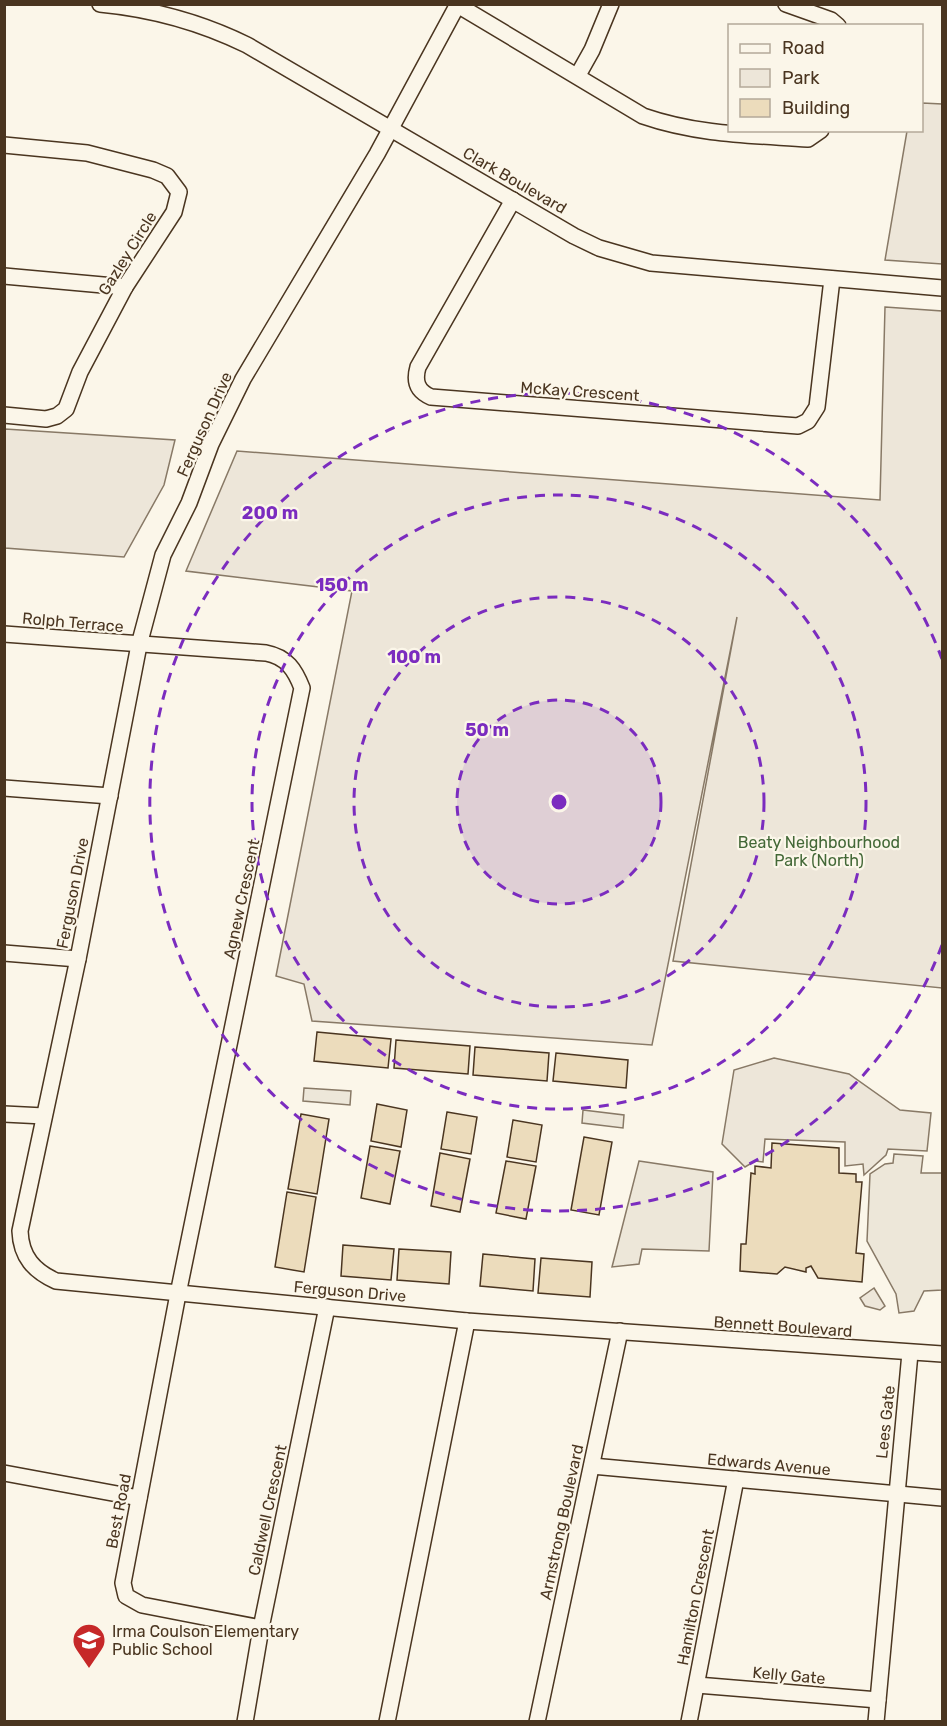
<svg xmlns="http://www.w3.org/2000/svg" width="947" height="1726" font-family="Rubik,sans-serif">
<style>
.green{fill:#ede6d9;stroke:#887966;stroke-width:1.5}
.parking{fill:#ede7d9;stroke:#887966;stroke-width:1.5}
.building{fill:#ecdcbc;stroke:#4a3520;stroke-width:1.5}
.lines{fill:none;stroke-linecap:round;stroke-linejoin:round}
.minor-casing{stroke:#4a3520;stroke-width:18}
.minor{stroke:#fbf6e9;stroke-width:15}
.ring{fill:none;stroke:#7b2cbf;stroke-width:3;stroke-dasharray:10 8}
.labels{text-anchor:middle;stroke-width:4.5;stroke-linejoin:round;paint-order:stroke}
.street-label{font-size:16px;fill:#4a3520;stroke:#fbf6e9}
.park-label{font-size:16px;fill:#436837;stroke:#fbf6e9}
.poi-label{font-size:16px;fill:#4a3520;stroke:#fbf6e9;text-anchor:start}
.centre{fill:#7b2cbf;stroke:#fbf6e9;stroke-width:3}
.ring-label{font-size:18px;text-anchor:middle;font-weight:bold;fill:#7b2cbf;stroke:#fbf6e9;stroke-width:4.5;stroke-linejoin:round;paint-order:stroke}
</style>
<rect width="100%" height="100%" fill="#fbf6e9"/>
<g class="green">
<polygon points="922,103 942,104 942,264 885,260 907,131 922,130"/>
<polygon points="885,307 942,311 942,988 673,961 737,617 652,1045 312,1021 304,984 276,976 352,591 186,571 237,451 880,500"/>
<polygon points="5,429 175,440 164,485 124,557 5,548"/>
<polygon points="774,1058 849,1074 900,1110 931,1113 927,1151 888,1149 886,1155 864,1175 863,1164 845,1166 845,1142 765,1139 763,1162 755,1161 745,1167 722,1144 734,1070"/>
<polygon points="874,1288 885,1306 880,1310 865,1306 860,1298"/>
</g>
<g class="parking">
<polygon points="304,1088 351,1091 350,1105 303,1101"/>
<polygon points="583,1110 624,1115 623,1128 582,1123"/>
<polygon points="894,1154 923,1156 921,1173 942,1173 942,1290 924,1291 914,1311 899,1313 896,1294 867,1241 870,1174 885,1164 893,1163"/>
<polygon points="639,1161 713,1172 709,1251 642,1249 639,1264 612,1267"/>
</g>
<g class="building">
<polygon points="317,1032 391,1039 388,1068 314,1061"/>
<polygon points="396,1040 470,1046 468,1074 394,1068"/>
<polygon points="475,1047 549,1053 547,1081 473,1075"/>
<polygon points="556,1053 628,1060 626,1088 553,1081"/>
<polygon points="377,1104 407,1110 401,1147 371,1141"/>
<polygon points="447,1112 477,1117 471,1154 441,1149"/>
<polygon points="301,1114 329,1119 317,1194 288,1189"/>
<polygon points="513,1120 542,1125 536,1162 507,1157"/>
<polygon points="584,1137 612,1142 599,1215 571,1210"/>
<polygon points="772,1143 839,1148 839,1173 856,1174 856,1182 862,1182 856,1253 864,1254 862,1282 818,1278 811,1266 806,1268 806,1272 785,1267 777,1274 740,1271 741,1244 746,1244 751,1173 755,1174 755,1166 771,1168"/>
<polygon points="370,1146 400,1151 390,1204 361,1198"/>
<polygon points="440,1153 470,1159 460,1212 431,1206"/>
<polygon points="506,1161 536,1166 526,1219 496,1213"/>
<polygon points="287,1192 316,1197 304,1272 275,1267"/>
<polygon points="343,1245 394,1249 391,1280 341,1276"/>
<polygon points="399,1249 451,1252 449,1284 397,1280"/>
<polygon points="483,1254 535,1259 533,1291 480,1286"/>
<polygon points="541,1258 592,1262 590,1297 538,1293"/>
</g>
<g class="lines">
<defs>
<g id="minor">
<path d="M100 4C153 9 200 22 247 45L574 236 599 248 651 263 942 288"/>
<path d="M456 4 643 116C698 135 751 135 808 139L821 130"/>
<path d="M458 4 377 154 243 379 211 444 189 503 163 555 139 645 78 959 20 1231C21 1257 34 1271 56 1281L467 1321 942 1354"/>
<polyline points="786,4 831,20 838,26"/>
<polyline points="578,75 592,50 611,4"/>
<polyline points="4,145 87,153 153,170 167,176 179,192 174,212 125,287 80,372 66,409 57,416 46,419 4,415"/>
<path d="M513 200 418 367C414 381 417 391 431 397L798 426 808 421 817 407 832 279"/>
<polyline points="4,276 125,287"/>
<path d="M4 634 266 653C287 657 295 670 302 688L178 1294 123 1583 126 1596 142 1605 261 1628"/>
<polyline points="4,788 110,796"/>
<polyline points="4,953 78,959"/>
<polyline points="4,1114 44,1116"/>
<polyline points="592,1466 942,1498"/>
<polyline points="4,1473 139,1498"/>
<polyline points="697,1685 878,1700"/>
<polyline points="245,1722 261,1628 327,1307"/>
<polyline points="387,1722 467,1321"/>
<polyline points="537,1722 620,1331"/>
<polyline points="689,1722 736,1479"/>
<polyline points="876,1722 910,1353"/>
</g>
</defs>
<use href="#minor" class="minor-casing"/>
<use href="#minor" class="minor"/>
</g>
<circle cx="559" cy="802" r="102" fill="#7b2cbf" fill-opacity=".12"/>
<g class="ring">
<circle cx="559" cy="802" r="102"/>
<circle cx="559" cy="802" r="205"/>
<circle cx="559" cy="802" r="307"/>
<path d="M942 945A409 409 0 1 1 942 659"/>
</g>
<defs>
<symbol id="school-pin" viewBox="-11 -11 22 30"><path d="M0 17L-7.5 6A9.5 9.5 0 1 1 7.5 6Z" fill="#c62828" stroke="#fbf6e9"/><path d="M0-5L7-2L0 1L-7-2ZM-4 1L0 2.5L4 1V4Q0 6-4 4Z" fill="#fff"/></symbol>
</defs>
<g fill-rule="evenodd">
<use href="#school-pin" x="70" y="1621" width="38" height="52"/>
</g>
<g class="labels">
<g class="street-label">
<text transform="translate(515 180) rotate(30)" y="6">Clark Boulevard</text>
<text transform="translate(127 253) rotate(-58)" y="6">Gazley Circle</text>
<text transform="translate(580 391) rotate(4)" y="6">McKay Crescent</text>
<text transform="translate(204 424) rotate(-66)" y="6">Ferguson Drive</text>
<text transform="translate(73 622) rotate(5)" y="6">Rolph Terrace</text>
<text transform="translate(72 893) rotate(-79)" y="6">Ferguson Drive</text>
<text transform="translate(241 899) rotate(-78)" y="6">Agnew Crescent</text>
<text transform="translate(350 1291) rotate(5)" y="6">Ferguson Drive</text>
<text transform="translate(783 1326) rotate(4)" y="6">Bennett Boulevard</text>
<text transform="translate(885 1422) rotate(-84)" y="6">Lees Gate</text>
<text transform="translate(769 1464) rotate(5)" y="6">Edwards Avenue</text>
<text transform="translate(267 1510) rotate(-78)" y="6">Caldwell Crescent</text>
<text transform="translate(118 1511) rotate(-79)" y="6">Best Road</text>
<text transform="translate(561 1522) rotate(-78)" y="6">Armstrong Boulevard</text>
<text transform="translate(695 1597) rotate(-79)" y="6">Hamilton Crescent</text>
<text transform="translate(789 1675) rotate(5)" y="6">Kelly Gate</text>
</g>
<g class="park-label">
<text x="819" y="848">Beaty Neighbourhood<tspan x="819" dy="18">Park (North)</tspan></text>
</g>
<g class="poi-label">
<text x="112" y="1637">Irma Coulson Elementary<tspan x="112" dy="18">Public School</tspan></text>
</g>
</g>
<circle cx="559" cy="802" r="9" class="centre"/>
<g class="ring-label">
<text x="270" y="519">200 m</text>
<text x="342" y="591">150 m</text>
<text x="414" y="663">100 m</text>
<text x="487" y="736">50 m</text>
</g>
<rect width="947" height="1726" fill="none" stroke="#4a3520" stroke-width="12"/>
<rect x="728" y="24" width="195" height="108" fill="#fbf6e9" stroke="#b4a999" stroke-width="1.5"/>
<rect x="740" y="44" width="30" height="9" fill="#fbf6e9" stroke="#b4a999" stroke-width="1.5"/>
<text x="782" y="54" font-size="18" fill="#4a3520">Road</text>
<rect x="740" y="69" width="30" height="18" fill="#ede6d9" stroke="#b4a999" stroke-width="1.5"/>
<text x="782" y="84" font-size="18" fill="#4a3520">Park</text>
<rect x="740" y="99" width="30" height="18" fill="#ecdcbc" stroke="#b4a999" stroke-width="1.5"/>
<text x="782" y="114" font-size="18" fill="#4a3520">Building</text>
</svg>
